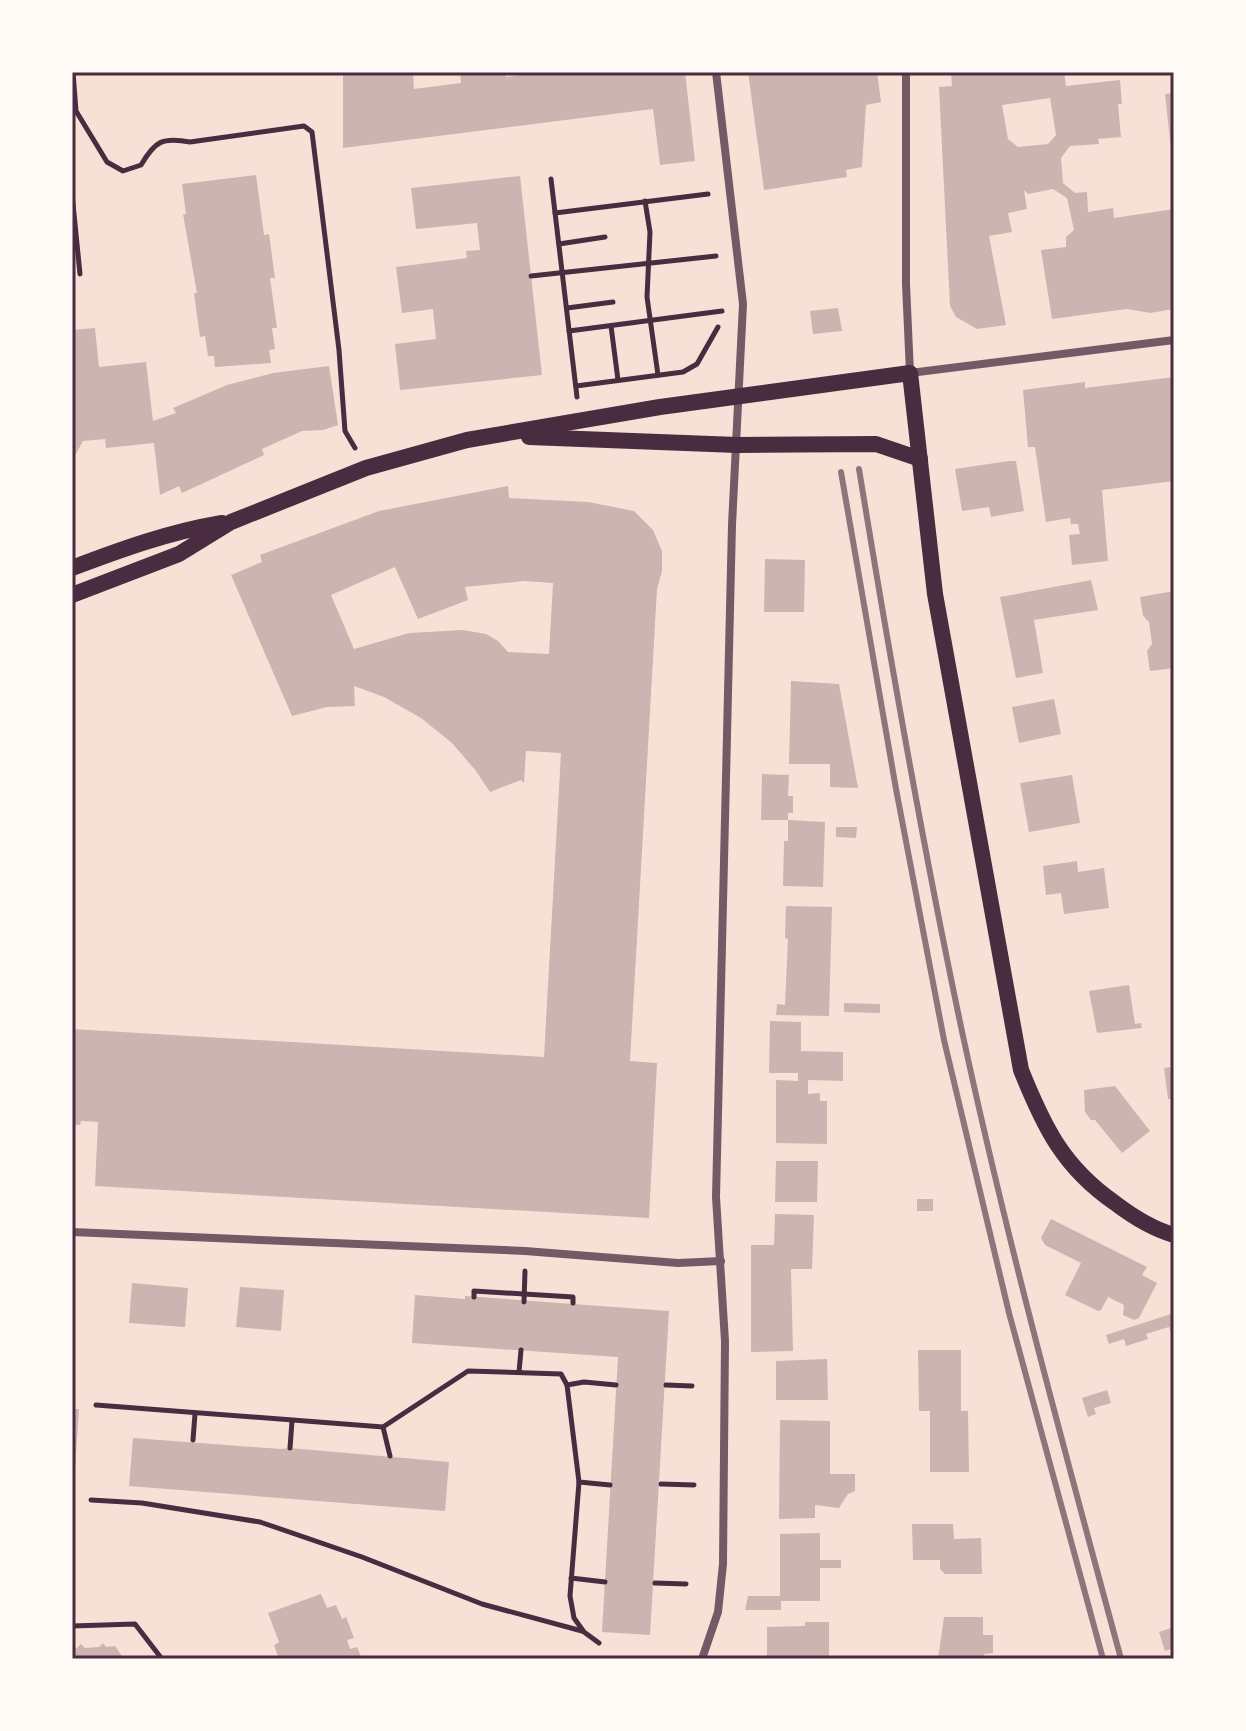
<svg xmlns="http://www.w3.org/2000/svg" width="1246" height="1731" font-family="'Work Sans',sans-serif">
<style>
.building{fill:#ccb4b1;fill-rule:evenodd}
.lines{fill:none;stroke-linecap:round;stroke-linejoin:round}
.path{stroke:#4a2c40;stroke-width:5}
.minor{stroke:#755966;stroke-width:8}
.secondary{stroke:#4a2c40;stroke-width:16}
.rail{stroke:#8f747c;stroke-width:6}
.neatline{fill:none;stroke:#4a2c40;stroke-width:3}
</style>
<rect width="100%" height="100%" fill="#f7e1d7"/>
<g class="building">
<polygon points="343,72 413,72 414,89 461,83 460,72 505,72 506,77 545,72 685,72 695,161 660,165 653,109 343,148"/>
<polygon points="748,72 877,72 881,102 866,105 862,167 846,170 847,177 764,190"/>
<path d="M951 72H1064L1066 86 1120 80 1122 104H1118L1121 137 1098 139 1099 144 1070 146 1061 158 1063 183 1075 193 1087 192 1088 212 1113 208 1114 218 1174 209V309L1150 313 1127 309 1052 319 1041 250 1066 247V237L1074 230 1067 198 1053 189 1028 194 1024 190 1027 209 1008 213 1012 232 989 236 1006 325 977 329 956 317 950 306 939 87 952 86ZM1050 98 1056 135 1048 144 1018 147 1008 139 1002 105Z"/>
<polygon points="1174,93 1174,157 1172,158 1165,94"/>
<polygon points="256,175 264,235 269,234 275,278 270,278 277,328 272,328 275,349 269,350 271,363 215,367 214,356 208,356 205,336 200,337 194,293 197,293 183,214 186,214 182,184"/>
<polygon points="520,176 542,375 400,390 395,344 436,339 433,309 402,313 396,267 467,258 466,251 480,250 477,223 416,229 411,188"/>
<polygon points="838,308 842,331 813,334 810,311"/>
<polygon points="95,328 99,367 146,362 153,421 176,413 173,408 227,385 273,373 329,366 338,425 323,430 302,431 262,449 264,455 182,493 179,486 160,495 154,443 106,448 105,439 83,441 72,461 72,330"/>
<polygon points="1174,377 1174,481 1102,490 1108,561 1072,565 1069,535 1080,534 1078,524 1071,524 1070,518 1046,522 1035,447 1028,447 1023,390 1085,382 1085,388"/>
<polygon points="1009,461 1016,461 1024,511 991,517 989,507 962,511 955,469"/>
<path d="M508 486 509 498 588 502 634 511 653 530 662 551V571L657 589 630 1061 657 1063 649 1218 95 1186 98 1122 81 1121 80 1125H72V1029L544 1057 561 753 526 751 524 783 521 780 490 792 476 771 452 743 421 718 384 697 354 686 355 706 327 707 292 716 231 575 262 562 260 555 379 511ZM395 567 418 619 468 600 465 587 524 581 553 583 549 654 508 652 498 641 486 634 463 630 409 633 354 649 331 595Z"/>
<polygon points="765,559 805,560 804,612 764,612"/>
<polygon points="1091,580 1098,610 1034,620 1043,673 1016,678 1000,597"/>
<polygon points="1174,591 1174,668 1150,671 1147,651 1152,644 1149,622 1143,616 1140,597"/>
<polygon points="791,681 839,684 858,788 830,787 830,764 789,764"/>
<polygon points="1054,699 1061,734 1019,743 1012,707"/>
<polygon points="762,774 789,775 788,796 793,796 793,813 788,813 788,820 761,820"/>
<polygon points="1072,775 1080,823 1029,832 1020,783"/>
<polygon points="788,820 825,822 823,887 783,886 784,841 788,841"/>
<polygon points="836,827 857,827 856,838 836,837"/>
<polygon points="1077,861 1078,872 1104,868 1109,908 1064,914 1061,893 1046,895 1043,866"/>
<polygon points="786,906 832,907 829,1016 776,1015 777,1004 785,1005 788,939 785,938"/>
<polygon points="1129,985 1135,1024 1141,1023 1142,1028 1097,1033 1089,991"/>
<polygon points="844,1003 880,1004 880,1013 844,1012"/>
<polygon points="770,1021 801,1022 801,1051 843,1052 843,1081 808,1080 808,1094 820,1093 820,1101 827,1101 827,1144 776,1143 776,1080 798,1081 798,1073 769,1073"/>
<polygon points="1170,1067 1174,1099 1168,1099 1164,1068"/>
<polygon points="1115,1086 1150,1131 1122,1153 1095,1120 1091,1120 1085,1112 1084,1090"/>
<polygon points="776,1161 818,1161 817,1202 775,1202"/>
<rect x="917" y="1199" width="16" height="12"/>
<polygon points="775,1214 814,1215 812,1269 791,1269 793,1351 751,1352 751,1245 774,1245"/>
<polygon points="1051,1219 1147,1267 1142,1275 1157,1283 1139,1318 1134,1320 1123,1315 1124,1305 1108,1297 1101,1310 1098,1311 1065,1295 1081,1263 1045,1245 1041,1238"/>
<polygon points="132,1283 188,1288 185,1327 129,1323"/>
<polygon points="240,1287 284,1290 281,1331 236,1327"/>
<polygon points="415,1295 465,1299 465,1296 669,1311 650,1635 602,1632 618,1357 412,1343"/>
<polygon points="1174,1313 1174,1341 1169,1327 1146,1334 1148,1339 1126,1346 1124,1339 1109,1344 1106,1335"/>
<polygon points="918,1350 961,1350 961,1411 968,1411 969,1472 930,1472 930,1411 919,1411"/>
<polygon points="827,1359 828,1400 776,1400 776,1361"/>
<polygon points="1107,1390 1111,1403 1094,1408 1096,1414 1088,1417 1082,1398"/>
<polygon points="72,1409 79,1409 74,1485 72,1485"/>
<polygon points="780,1420 830,1421 830,1474 855,1474 855,1491 848,1494 839,1508 815,1505 815,1518 779,1519"/>
<polygon points="133,1438 281,1449 290,1448 449,1462 445,1511 129,1486"/>
<polygon points="912,1524 953,1524 954,1539 981,1538 982,1574 945,1574 940,1569 940,1560 913,1560"/>
<polygon points="820,1533 820,1560 841,1560 841,1568 820,1568 820,1601 781,1601 781,1610 745,1610 748,1596 780,1596 780,1534"/>
<polygon points="321,1594 327,1608 336,1605 342,1619 346,1617 354,1638 347,1640 350,1649 357,1647 362,1659 279,1659 274,1645 279,1642 268,1613"/>
<polygon points="944,1617 983,1617 983,1635 993,1635 993,1653 984,1654 983,1659 938,1659"/>
<polygon points="805,1622 829,1622 829,1659 767,1659 767,1627 805,1626"/>
<polygon points="1174,1627 1174,1648 1165,1651 1159,1632"/>
<polygon points="103,1643 106,1647 115,1646 124,1659 72,1659 72,1649 77,1648 81,1644 85,1648 99,1647"/>
</g>
<g class="lines">
<g class="path">
<path d="M73 72 76 111 107 162 123 171 141 165C155 141 162 137 190 142L304 126 312 132 339 350 345 431 355 448"/>
<polyline points="551,179 577,397"/>
<polyline points="72,194 80,274"/>
<polyline points="645,201 650,232 647,297 658,375"/>
<polyline points="555,213 708,194"/>
<polyline points="559,244 605,237"/>
<polyline points="531,276 716,256"/>
<polyline points="567,308 613,302"/>
<polyline points="611,326 618,380"/>
<polyline points="569,331 722,311"/>
<polyline points="576,386 683,372 697,364 718,327"/>
<polyline points="474,1297 474,1291 573,1297 573,1303"/>
<polyline points="524,1302 525,1271"/>
<polyline points="519,1372 521,1350"/>
<polyline points="567,1385 584,1382 616,1385"/>
<polyline points="666,1385 692,1386"/>
<polyline points="96,1405 383,1427 468,1371 561,1374 567,1385 579,1482 570,1596 574,1618 584,1632 599,1643"/>
<polyline points="383,1427 390,1456"/>
<polyline points="193,1440 195,1414"/>
<polyline points="290,1448 292,1421"/>
<polyline points="579,1482 610,1485"/>
<polyline points="661,1484 694,1485"/>
<polyline points="91,1500 142,1503 260,1522 362,1557 482,1604 582,1631"/>
<polyline points="571,1578 605,1582"/>
<polyline points="655,1583 686,1584"/>
<polyline points="72,1626 135,1624 162,1659"/>
</g>
<g class="minor">
<polyline points="906,72 906,284 910,373 1174,340"/>
<polyline points="72,1232 525,1251 678,1263 721,1261"/>
<polyline points="702,1659 718,1612 723,1564 725,1341 716,1197 732,525 743,304 716,72"/>
</g>
<g class="secondary">
<polyline points="529,437 737,445 876,444 920,459"/>
<path d="M72 568C122 549 169 532 222 523"/>
<path d="M72 595 179 554 231 522 366 468 467 440 660 407 910 373 935 594 1021 1070C1044 1127 1063 1167 1115 1203 1132 1216 1153 1229 1174 1235"/>
</g>
<g class="rail">
<path d="M859 469C890 659 923 848 963 1036 1008 1245 1065 1452 1121 1659"/>
<polyline points="841,472 896,789 944,1040 1009,1313 1103,1659"/>
</g>
</g>
<rect width="1246" height="1731" fill="none" stroke="#fffaf5" stroke-width="148"/>
<rect x="74" y="74" width="1098" height="1583" class="neatline"/>
</svg>
